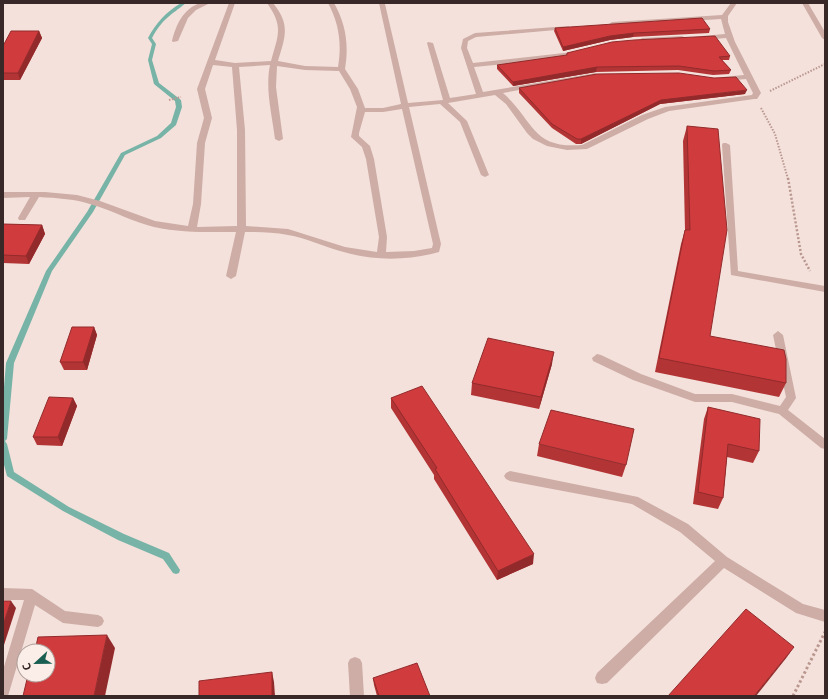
<svg xmlns="http://www.w3.org/2000/svg" width="828" height="699" font-family="'Open Sans',sans-serif">
<style>
.lines{fill:none;stroke-linecap:round;stroke-linejoin:round}
.stream{fill:#77b4a7;fill-rule:evenodd}
.path-far2{stroke:#b9978f;stroke-width:2;stroke-dasharray:1.5 1.5;stroke-linecap:butt}
.path-far1{stroke:#b9978f;stroke-width:2.5;stroke-dasharray:2 2;stroke-linecap:butt}
.path{stroke:#b9978f;stroke-width:3;stroke-dasharray:2.5 2.5;stroke-linecap:butt}
.service{fill:#cdada5;fill-rule:evenodd}
.minor{fill:#cdada5;fill-rule:evenodd}
.wall{fill:#b33435}
.shaded-wall{fill:#922a2b}
.building{fill:#d03c3e;stroke:#922a2b}
</style>
<rect width="100%" height="100%" fill="#f4e1db"/>
<g class="lines">
<path class="stream" d="M181 3H186C170 16 163 18 152 38L156 44 152 60 159 83 181 100 182 107 176 125 161 138 125 155 93 212 52 271 14 363 7 439 5 441 7 444 14 472 69 507 124 534 169 553 180 570 179 573 176 574 173 573 163 559 118 540 63 511 7 476 3 461V399L6 363 46 271 87 212 121 153 157 136 171 123 176 107 175 101 154 84 148 60 152 44 148 38C156 23 166 12 181 3Z"/>
<g class="path-far2">
<polyline points="770,91 825,64"/>
<polyline points="169,100 181,97"/>
<polyline points="761,108 775,134 788,179"/>
</g>
<polyline class="path-far1" points="788,178 801,254 810,271"/>
<polyline class="path" points="793,696 825,632"/>
<g class="service">
<path d="M200 3H210L196 10 188 18 178 41 173 42 172 41C176 25 183 9 200 3Z"/>
<path d="M229 3H235L215 60 235 63 271 61C278 35 284 27 267 3H273C291 25 285 37 278 61L305 66 338 67C342 44 339 23 328 3H334C346 24 349 45 345 69L358 89 365 108H383L401 104 379 3 385 4 408 103 443 100 427 43 428 42 433 43 450 98 476 94 461 48 463 39 475 33 569 26V28L567 29 476 37 468 41 467 48 473 63 582 51V53L580 54 526 62 474 67 483 92 596 73 597 75 593 77 503 93C534 120 531 149 582 145L642 115 665 107 752 95 753 93 746 79 723 81 719 79 723 77 744 75 726 38 702 40 699 38 702 36 725 34 721 19 612 26 609 24 612 22 722 15 731 3H737L728 16V22L735 42 761 93 757 99H754L669 111 648 119 587 149 567 150 547 146 533 139 527 133 506 104 495 95 448 103 467 121 489 175 485 177 481 175 460 122 440 104 409 107 441 244 439 252C407 261 372 261 340 251 322 246 306 238 288 235 273 232 259 232 245 232L236 276 231 279 226 276 236 232C209 232 181 233 154 227 133 222 114 211 93 205 76 199 57 198 39 197L25 220H19L18 218 30 197 3 198V192H45L77 195 100 201 155 221 188 226 193 204 197 143 204 118 197 89ZM213 65 232 67 237 130V226L197 227 201 204 205 143 212 118 205 89ZM270 65C265 89 272 115 275 139L279 141 283 139 276 87 277 66 305 70 339 71 350 89 357 107 351 137 362 147 366 159 379 237 377 252 345 247 288 229 246 226 245 130 239 67ZM402 109 433 244 432 248 414 251 386 252 387 237 374 159 370 146 359 136V133L365 112H383Z"/>
<polygon points="682,36 684,37 684,39 642,42 639,40 642,38"/>
<polygon points="723,143 726,143 730,145 738,271 825,286 825,292 731,275 722,145"/>
<polygon points="778,331 783,335 796,398 788,410 825,439 825,449 821,448 779,414 732,402 695,402 633,380 593,361 592,358 597,354 601,355 641,374 695,394 732,394 780,406 786,397 773,335"/>
<polygon points="510,471 638,497 688,524 727,557 803,604 825,610 825,622 796,613 724,568 607,683 602,684 597,683 595,678 597,673 715,561 680,532 632,504 510,481 506,479 504,476 506,473"/>
<polygon points="3,588 32,589 65,611 98,615 102,617 104,621 102,625 98,627 63,623 35,605 8,696 3,696 3,670 24,600 3,600"/>
<polygon points="355,657 360,659 362,663 364,696 350,696 348,663 350,659"/>
</g>
<polygon class="minor" points="802,3 808,3 825,32 825,40 822,38"/>
</g>
<g class="wall">
<polygon points="555,28 710,29 709,33 633,37 610,40 563,51 554,31"/>
<polygon points="39,31 42,38 20,80 3,80 3,46"/>
<polygon points="567,53 730,56 729,60 722,60 731,70 729,74 713,75 678,70 596,72 513,86 497,69 497,65 566,56"/>
<polygon points="519,88 745,94 660,104 581,144 576,144 552,128 519,93"/>
<polygon points="687,126 710,336 786,383 779,397 655,372 681,244 685,230 683,141"/>
<polygon points="3,224 42,225 45,234 29,264 3,263"/>
<polygon points="94,327 97,335 87,370 64,370 60,362"/>
<polygon points="552,364 539,409 471,395 472,383"/>
<polygon points="73,398 77,406 62,446 37,445 33,437"/>
<polygon points="391,398 533,564 497,580 434,479 434,475 391,408"/>
<polygon points="708,407 759,451 753,463 727,457 723,498 718,509 693,504 704,419"/>
<polygon points="539,444 626,465 622,477 537,456"/>
<polygon points="373,678 430,696 377,696 374,685"/>
</g>
<g class="shaded-wall">
<polygon points="39,31 42,38 20,80 18,73"/>
<polygon points="634,33 633,37 610,40 563,51 563,47 610,36"/>
<polygon points="597,67 596,72 513,86 513,82"/>
<polygon points="747,90 745,94 660,104 581,144 581,139 661,100"/>
<polygon points="42,225 45,234 29,264 26,256"/>
<polygon points="94,327 97,335 87,370 83,362"/>
<polygon points="554,352 552,364 539,409 541,397"/>
<polygon points="73,398 77,406 62,446 58,437"/>
<polygon points="534,554 533,564 497,580 498,571"/>
<polygon points="11,601 16,608 3,648 3,625"/>
<polygon points="107,635 115,648 105,696 94,696"/>
<polygon points="794,647 787,657 756,696 754,696"/>
<polygon points="272,672 274,682 275,696 272,696"/>
</g>
<g class="building">
<polygon points="702,18 710,29 634,33 610,36 563,47 555,28"/>
<polygon points="11,31 39,31 18,73 3,73 3,46"/>
<polygon points="715,36 730,56 719,57 731,70 714,71 679,66 597,67 513,82 497,65 567,55 567,53 612,42 634,40"/>
<polygon points="679,73 714,78 736,77 747,90 661,100 581,139 577,139 552,124 519,88 597,74"/>
<polygon points="687,126 718,129 727,230 710,336 784,350 786,359 786,383 659,358 685,230 690,230"/>
<polygon points="3,224 42,225 26,256 3,255"/>
<polygon points="72,327 94,327 83,362 60,362"/>
<polygon points="488,338 554,352 541,397 472,383"/>
<polygon points="422,386 534,554 498,571 435,469 437,468 391,398"/>
<polygon points="49,397 73,398 58,437 33,437"/>
<polygon points="708,407 760,419 759,451 728,444 723,498 698,492"/>
<polygon points="551,410 634,429 626,465 539,444"/>
<polygon points="3,601 11,601 3,625"/>
<polygon points="746,609 794,647 754,696 668,696"/>
<polygon points="107,635 94,696 23,696 28,675 48,675 48,651 35,651 38,637"/>
<polygon points="417,663 430,696 379,696 373,678"/>
<polygon points="272,672 272,696 199,696 199,681"/>
</g>
<rect width="828" height="699" fill="none" stroke="#382827" stroke-width="8"/>
<g transform="translate(36 663) rotate(248)"><circle r="19" fill="#fbede7" stroke="#ad9e9a"/>
<path d="M0-3L7 15L0 10L-7 15Z" fill="#195e51"/>
<text y="-6" font-size="11" font-weight="bold" text-anchor="middle" fill="#382827">С</text>
</g>
</svg>
